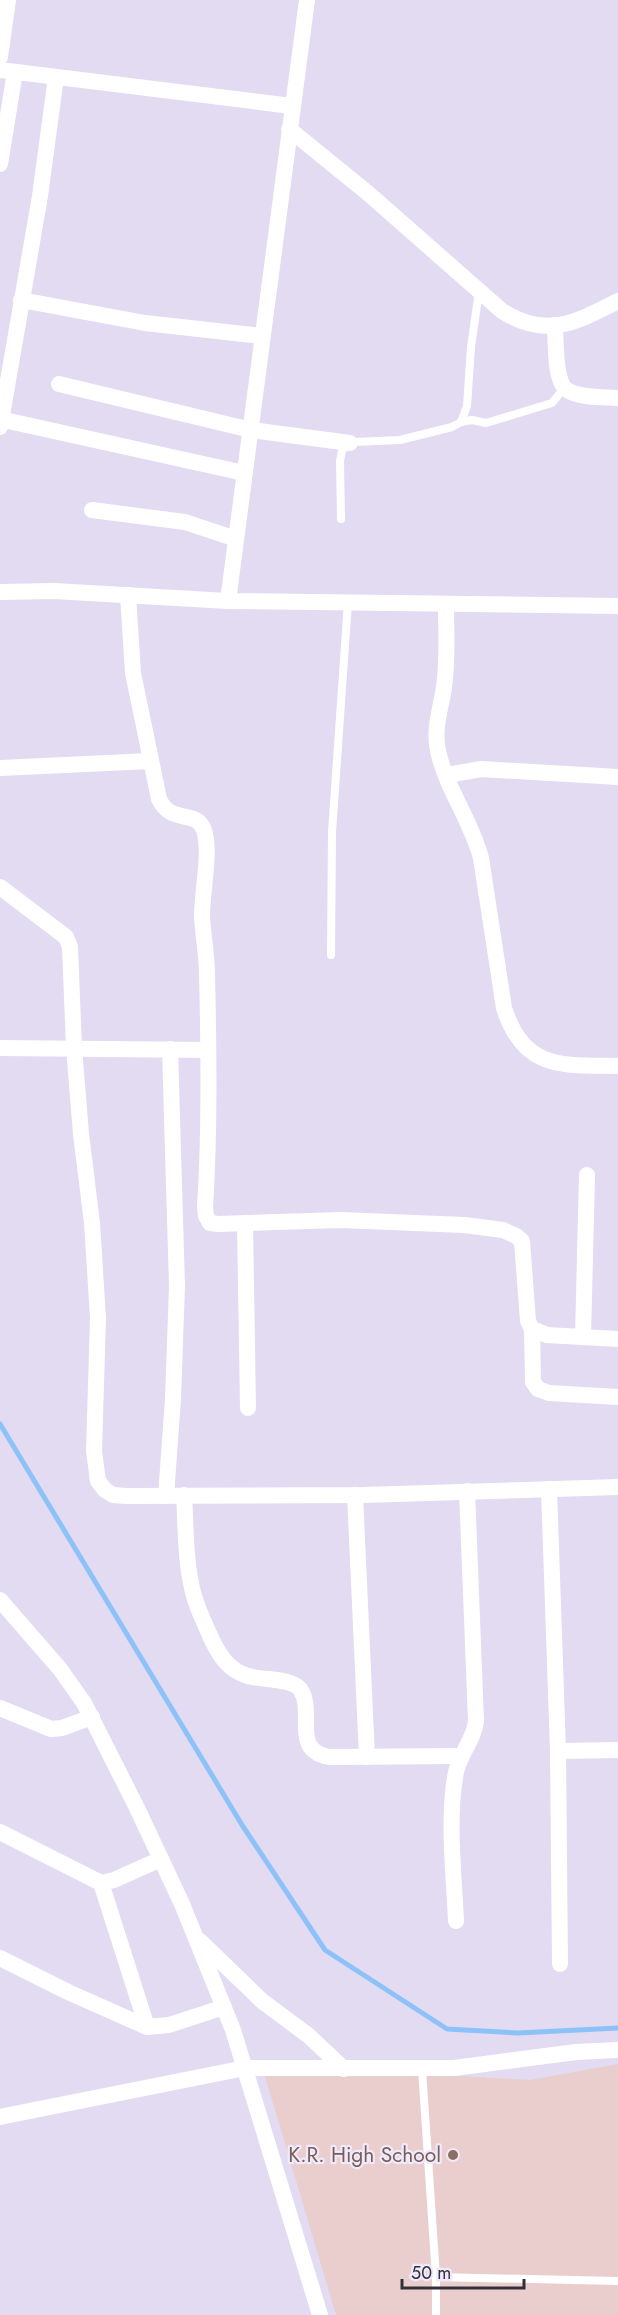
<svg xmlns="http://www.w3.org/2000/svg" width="618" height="2315" font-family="Jost,sans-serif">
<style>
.education{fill:#e9cecd}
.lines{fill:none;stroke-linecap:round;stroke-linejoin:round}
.stream{stroke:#8dc2f9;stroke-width:5}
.lane{stroke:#fff;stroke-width:8}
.street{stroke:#fff;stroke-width:16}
.education-dot{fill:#8d6e63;stroke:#efe9fb;stroke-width:2}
.labels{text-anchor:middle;stroke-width:4.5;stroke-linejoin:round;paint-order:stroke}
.education-label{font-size:21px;fill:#785e54;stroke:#efe9fb;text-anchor:end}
</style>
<rect width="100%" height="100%" fill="#e2dbf2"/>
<polygon class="education" points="618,2064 618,2315 336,2315 264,2073 441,2075 530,2080"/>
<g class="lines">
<polyline class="stream" points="0,1424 242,1825 325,1950 447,2029 518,2033 618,2028"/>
<g class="lane">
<polyline points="461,422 472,420 486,423 552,403 564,388"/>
<polyline points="341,519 340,461 342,451 346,444 354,442 400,440 452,427 461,422 467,406 471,347 479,291"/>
<polyline points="331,955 332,832 348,602"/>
<polyline points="422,2069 436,2277 436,2315"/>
<polyline points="436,2277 618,2281"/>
</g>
<g class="street">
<polyline points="0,57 8,0"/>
<polyline points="0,70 292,106"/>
<path d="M289 129 369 194 502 311C546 339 575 323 618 301"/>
<polyline points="0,164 15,72"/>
<polyline points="21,300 145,323 262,336"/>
<path d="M555 325C556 340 554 381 567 390 579 398 603 397 618 398"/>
<polyline points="59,384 251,430 350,443"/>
<polyline points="0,419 244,473"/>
<polyline points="0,427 40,196 56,77"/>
<polyline points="92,510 185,522 236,539"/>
<polyline points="0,592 54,591 228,601 618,606"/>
<path d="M128 595 133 673 159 799C171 825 197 809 204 830 211 852 202 892 202 916 203 936 207 955 207 975 209 1052 210 1130 205 1207L206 1216 210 1223 218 1224 341 1220 464 1225 503 1230 516 1236 522 1241 528 1321 532 1329 547 1335 618 1339"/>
<polyline points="228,601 307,0"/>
<path d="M446 604C446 631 448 660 444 687 441 709 433 728 438 751 446 788 471 820 481 858L504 1008C524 1071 563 1065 618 1066"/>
<polyline points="0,768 151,761"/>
<polyline points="447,775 481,769 618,777"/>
<polyline points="0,887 66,937 70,947 74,1048 81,1134 92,1223 98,1318 94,1451 98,1481 105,1490 113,1495 126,1496 363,1495 618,1487"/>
<polyline points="0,1048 208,1050"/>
<polyline points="245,1223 248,1408"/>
<polyline points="532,1329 533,1382 538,1389 549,1393 618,1397"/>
<polyline points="583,1337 587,1175"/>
<polyline points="549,1489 558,1751 560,1964"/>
<path d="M184 1495C186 1528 185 1564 194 1596 198 1610 205 1624 211 1638 219 1655 229 1671 248 1676 261 1680 292 1678 300 1689 316 1711 290 1750 329 1757L460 1756"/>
<polyline points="355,1495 367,1757"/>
<polyline points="166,1496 173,1399 177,1286 170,1049"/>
<polyline points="0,1600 60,1669 84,1703 137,1808 182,1904 233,2030 320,2315"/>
<polyline points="0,1708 51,1729 62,1728 92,1717"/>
<polyline points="558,1751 618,1750"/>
<polyline points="0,1832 101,1883 114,1880 161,1859"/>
<polyline points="101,1883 147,2027"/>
<path d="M456 1921C454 1875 447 1816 456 1772 460 1753 474 1740 476 1721L467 1491"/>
<polyline points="200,1941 262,2001 309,2036 344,2069"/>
<polyline points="0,1958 68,1992 147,2027 169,2025 224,2007"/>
<polyline points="0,2117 245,2068 454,2068 576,2052 618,2050"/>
</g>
</g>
<circle class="education-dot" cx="453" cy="2155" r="6"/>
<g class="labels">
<g class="education-label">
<text x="441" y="2162">K.R. High School</text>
</g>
</g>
<path d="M402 2279v9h122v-9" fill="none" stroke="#333039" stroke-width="3"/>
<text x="411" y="2279" font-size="18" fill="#333039" stroke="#efe9fb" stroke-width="4.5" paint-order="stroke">50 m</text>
</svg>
